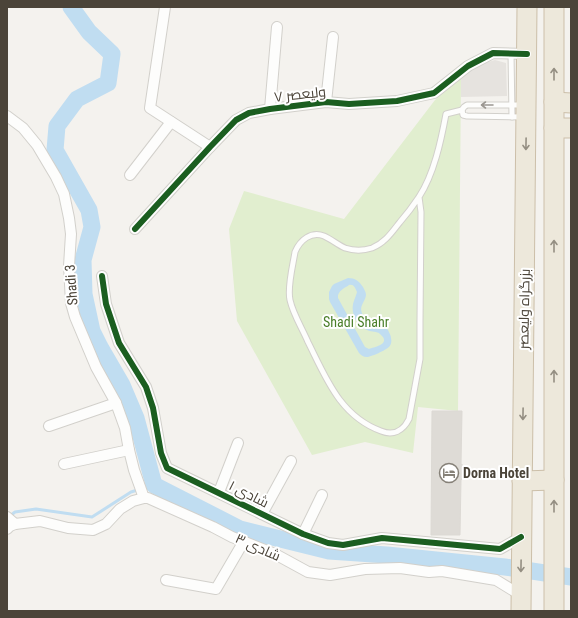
<svg xmlns="http://www.w3.org/2000/svg" width="578" height="618" font-family="'Roboto Condensed',Cairo,sans-serif">
<style>
.green{fill:#e1eecf}
.parking{fill:#e6e3df}
.water{fill:#c0ddf1;fill-rule:evenodd}
.lines{fill:none;stroke-linecap:round;stroke-linejoin:round}
.stream{stroke:#c0ddf1;stroke-width:3}
.river{stroke:#c0ddf1;stroke-width:17}
.building{fill:#dedbd6;stroke:#dcd9d4}
.lane-casing{stroke:#d2d0cb;stroke-width:7}
.street-casing{stroke:#d2d0cb;stroke-width:12}
.highway-casing{stroke:#ccbfa9;stroke-width:21}
.lane{stroke:#fdfdfc;stroke-width:5}
.street{stroke:#fdfdfc;stroke-width:10}
.highway{stroke:#ede8db;stroke-width:19}
.cycleway-casing{stroke:#fff;stroke-width:8}
.cycleway{stroke:#1b5e20;stroke-width:6}
.oneway{stroke:#948e82}
.oneway2{stroke:#9b9791}
.labels{text-anchor:middle;stroke-width:4;stroke-linejoin:round;paint-order:stroke}
.street-label{font-size:14px;fill:#4b4439;stroke:#fff}
.park-label{font-size:14px;fill:#4a7f2a;stroke:#fff}
.poi-label{font-size:14px;font-weight:bold;fill:#4b4439;stroke:#fff;text-anchor:start}
</style>
<rect width="100%" height="100%" fill="#f4f2ee"/>
<polygon class="green" points="461,78 458,411 418,407 413,453 365,442 312,455 237,321 229,229 244,191 344,219 435,100"/>
<polygon class="parking" points="495,60 506,63 507,96 461,97 461,78 478,65"/>
<path class="water" d="M348 278C355 278 359 281 363 287 364 289 366 292 366 295 365 303 358 306 363 315 368 327 382 320 388 330 389 333 391 335 391 338 392 341 391 345 389 347 386 350 371 357 367 357 363 357 361 355 359 353L330 302 329 299V292L332 286 334 284ZM349 285C354 284 355 288 357 292 356 296 354 300 353 304 351 314 357 326 367 330 370 332 375 331 379 333 379 333 383 337 383 337 388 345 374 347 369 349L365 347 338 298C337 291 345 288 349 285Z"/>
<g class="lines">
<polyline class="stream" points="10,516 15,512 36,509 92,517 131,492 154,485"/>
<polyline class="river" points="71,7 89,32 112,54 108,83 77,99 57,126 55,150 89,210 92,227 83,260 84,294 92,331 100,347 122,385 136,418 154,485 240,529 329,551 387,555 505,567 571,577"/>
</g>
<polygon class="building" points="432,411 462,411 461,464 464,466 466,472 465,475 461,480 460,535 431,535"/>
<g class="lines">
<defs>
<g id="lane">
<polyline points="511,53 512,117"/>
<polyline points="522,117 467,116 463,115 462,110 464,107 467,105 523,105"/>
<path d="M419 197 421 212 420 322V359L409 419C403 431 393 436 381 431 340 416 326 378 308 342 302 328 293 314 290 300 287 287 293 265 295 252 300 240 311 231 324 236 331 239 338 245 345 248 354 251 363 251 372 248 385 243 392 232 400 222 407 214 413 206 419 197 434 174 441 141 446 114L462 110"/>
</g>
<g id="street">
<polyline points="165,7 150,108 210,147"/>
<polyline points="326,102 333,37"/>
<polyline points="270,109 277,27"/>
<polyline points="7,116 23,128 37,145 56,177 64,194 69,218 71,234 69,266 71,303 75,317 96,367 116,403 125,428 129,450 134,470 144,498"/>
<polyline points="130,175 171,122"/>
<polyline points="135,229 210,147 236,120 249,113 270,109 326,102 349,104 397,101 434,93 468,66 493,53 527,54"/>
<polyline points="102,276 106,304 119,343 146,387 153,408 161,453 167,468 303,534 328,543 343,545 382,538 500,549 521,537"/>
<polyline points="49,426 116,403"/>
<polyline points="64,464 129,450"/>
<polyline points="219,492 238,443"/>
<polyline points="262,514 291,461"/>
<polyline points="7,517 15,524"/>
<polyline points="7,529 10,526 15,524 40,521 68,528 93,530 106,524 120,509 133,501 144,498 148,498 213,527 232,537 275,554 308,572 330,575 365,569 400,568 429,572 442,571 496,580 514,591 521,594"/>
<polyline points="303,534 322,495"/>
<polyline points="166,580 216,589 244,541"/>
</g>
<g id="highway">
<polyline points="554,7 554,611"/>
<polyline points="554,102 571,103"/>
<polyline points="554,128 571,128"/>
<polyline points="522,481 554,480"/>
<polyline points="521,611 527,7"/>
</g>
</defs>
<use href="#lane" class="lane-casing"/>
<use href="#street" class="street-casing"/>
<use href="#highway" class="highway-casing"/>
<use href="#lane" class="lane"/>
<use href="#street" class="street"/>
<use href="#highway" class="highway"/>
<defs>
<g id="cycleway">
<polyline points="135,229 210,147 236,120 249,113 270,109 326,102 349,104 397,101 434,93 468,66 493,53 527,54"/>
<polyline points="102,276 106,304 119,343 146,387 153,408 161,453 167,468 303,534 328,543 343,545 382,538 500,549 521,537"/>
</g>
</defs>
<use href="#cycleway" class="cycleway-casing"/>
<use href="#cycleway" class="cycleway"/>
</g>
<defs><path id="oneway-shaft" d="M-6 0H5M1.5-3L5.5 0L1.5 3" fill="none" stroke-width="1.6" stroke-linecap="round" stroke-linejoin="round"/></defs>
<g class="oneway">
<use href="#oneway-shaft" transform="translate(554 74) rotate(-90)"/>
<use href="#oneway-shaft" transform="translate(526 144) rotate(91)"/>
<use href="#oneway-shaft" transform="translate(554 246) rotate(-90)"/>
<use href="#oneway-shaft" transform="translate(554 376) rotate(-90)"/>
<use href="#oneway-shaft" transform="translate(523 414) rotate(91)"/>
<use href="#oneway-shaft" transform="translate(554 506) rotate(-90)"/>
<use href="#oneway-shaft" transform="translate(521 566) rotate(91)"/>
</g>
<use class="oneway2" href="#oneway-shaft" transform="translate(487 105) rotate(-180)"/>
<defs>
<symbol id="hotel-ring" viewBox="-11 -11 22 22"><circle r="9.5" fill="#fff" stroke="#868178" stroke-width="1.5"/><path d="M-6-4.5h1.5V1H6V5H4.5V3h-9V5H-6ZM-4 0a1.8 1.8 0 1 1 3.6 0ZM.5 0V-2.5h3Q6-2.5 6 0Z" fill="#868178"/></symbol>
</defs>
<g fill-rule="evenodd">
<use href="#hotel-ring" x="438" y="462" width="22" height="22"/>
</g>
<g class="labels">
<g class="street-label">
<text transform="translate(300 94) rotate(-6)" y="5">ولیعصر ۷</text>
<text transform="translate(71 285) rotate(-94)" y="5">Shadi 3</text>
<text transform="translate(524 309) rotate(-89)" y="5">بزرگراه ولیعصر</text>
<text transform="translate(249 494) rotate(27)" y="5">شادی ۱</text>
<text transform="translate(258 547) rotate(24)" y="5">شادی ۳</text>
</g>
<g class="park-label">
<text x="356" y="327">Shadi Shahr</text>
</g>
<g class="poi-label">
<text x="463" y="478">Dorna Hotel</text>
</g>
</g>
<rect width="578" height="618" fill="none" stroke="#4b4439" stroke-width="16"/>
</svg>
